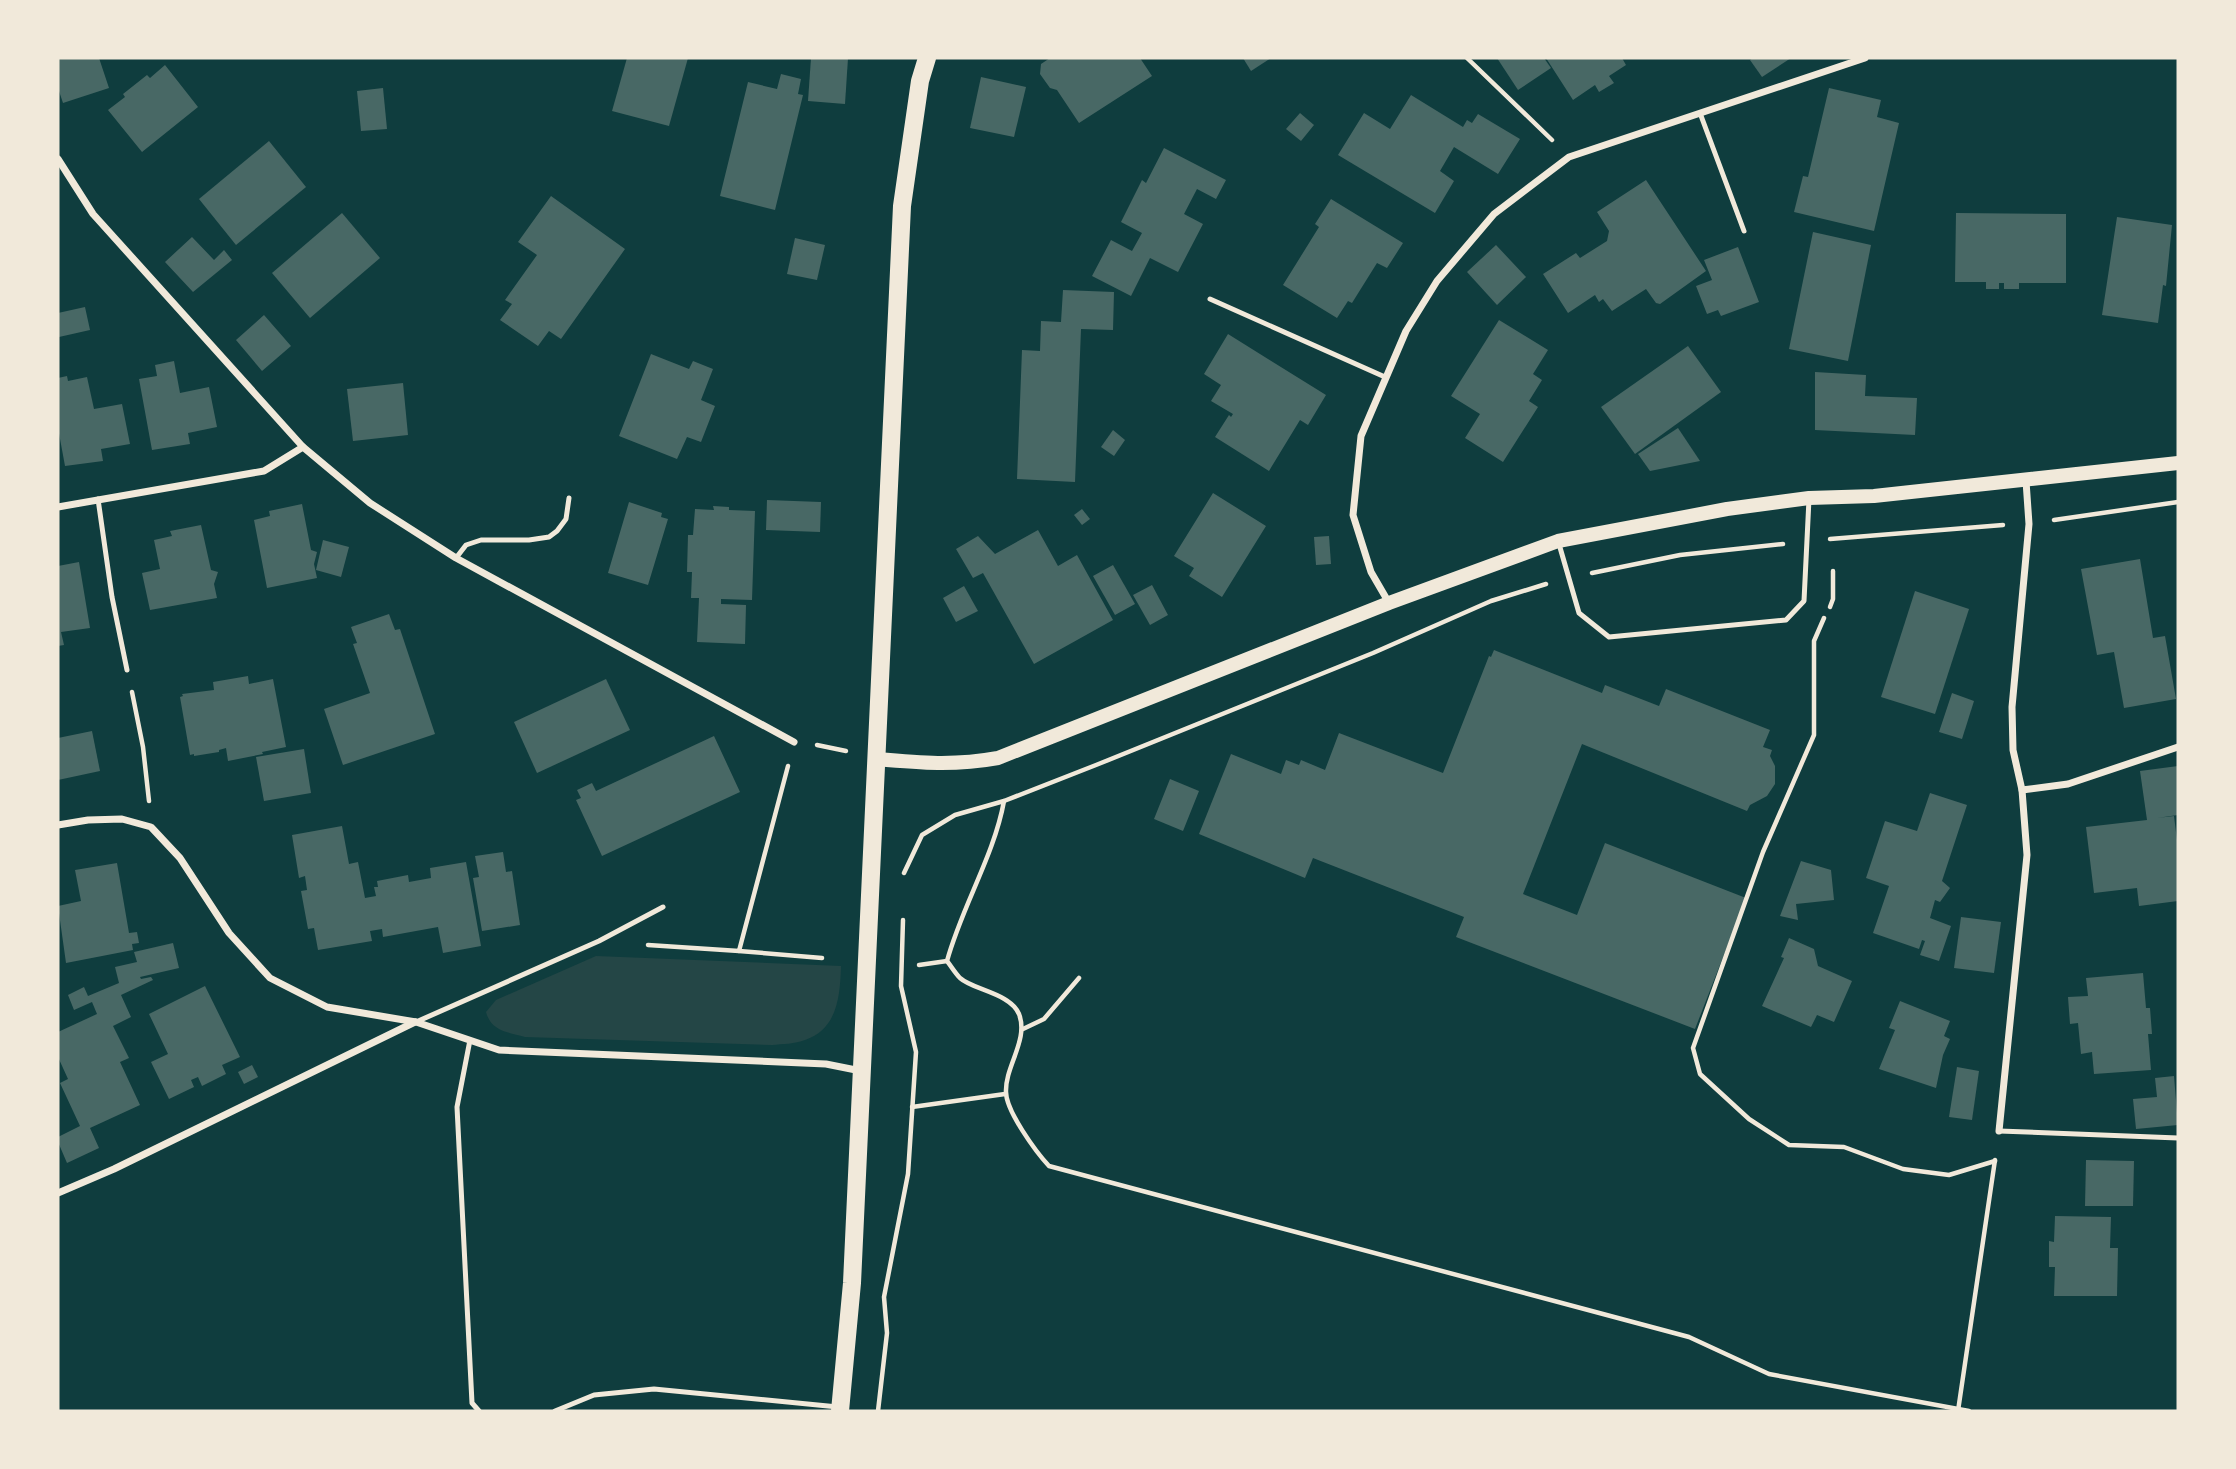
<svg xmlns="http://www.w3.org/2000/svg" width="2236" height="1469" font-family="Mulish,sans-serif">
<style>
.green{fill:#244646}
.building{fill:#486865}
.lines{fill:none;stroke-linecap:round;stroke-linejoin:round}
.path{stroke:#f1e9da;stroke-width:4.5}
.service{stroke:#f1e9da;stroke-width:5}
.minor{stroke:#f1e9da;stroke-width:7}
.secondary{stroke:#f1e9da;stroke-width:14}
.primary{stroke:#f1e9da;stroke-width:18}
</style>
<rect width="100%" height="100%" fill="#0f3d3e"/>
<path class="green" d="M596 956 841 966C840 995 838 1029 805 1040 795 1044 782 1044 772 1045L525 1037C507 1032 491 1031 486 1012L496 1000Z"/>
<g class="building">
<polygon points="58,58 99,58 109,88 63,103 58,88"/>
<polygon points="627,58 688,58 669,126 612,111"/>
<polygon points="811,58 848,58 845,104 808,101"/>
<polygon points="1050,58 1140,58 1152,76 1079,123 1057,90 1050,88 1040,74 1041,64"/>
<polygon points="1243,58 1271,58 1251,71"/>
<polygon points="1497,58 1544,58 1551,68 1518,90"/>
<polygon points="1546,58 1622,58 1626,65 1609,76 1614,83 1599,92 1595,85 1573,100"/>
<polygon points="1753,58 1791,58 1762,77 1750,60"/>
<polygon points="165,65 198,107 142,152 108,110 125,97 123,94 147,75 150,78"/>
<polygon points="781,74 801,79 798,94 803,95 775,210 720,196 748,82 777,89"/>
<polygon points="981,77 1026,87 1014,137 970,128"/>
<polygon points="383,88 387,129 361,131 357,91"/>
<polygon points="1829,88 1881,100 1877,117 1899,123 1874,231 1794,212 1803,176 1808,177"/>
<polygon points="1411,95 1463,127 1467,120 1472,123 1478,114 1520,139 1498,174 1454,147 1440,171 1454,181 1435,213 1338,155 1364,113 1390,129"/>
<polygon points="1300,113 1314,125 1301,141 1286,129"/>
<polygon points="269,141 306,187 236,245 199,199"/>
<polygon points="1164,148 1226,180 1216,199 1197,189 1184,214 1203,224 1178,272 1150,258 1131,296 1092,276 1111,240 1132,251 1142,233 1121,222 1142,180 1146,183"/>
<polygon points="1646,180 1706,271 1660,304 1656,303 1646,289 1612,311 1603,299 1599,302 1595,295 1568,313 1543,274 1576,253 1580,258 1607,241 1609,231 1597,212"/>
<polygon points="551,196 625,249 561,339 549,331 538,346 500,320 512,304 505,300 537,255 518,242"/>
<polygon points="1331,199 1403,243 1387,268 1377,263 1352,303 1348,301 1337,318 1283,285 1319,227 1315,224"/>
<polygon points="342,213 380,258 310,318 272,273"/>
<polygon points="1956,213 2066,214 2066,283 2019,283 2019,289 2004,289 2004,283 1999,283 1999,289 1986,289 1986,282 1955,282"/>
<polygon points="2117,217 2172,225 2166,286 2163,285 2158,323 2102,315"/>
<polygon points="1813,232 1871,245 1848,361 1789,349"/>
<polygon points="192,237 214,260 224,250 232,260 193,292 165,262"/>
<polygon points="795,238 825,245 817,280 787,274"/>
<polygon points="1496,245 1526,277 1497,305 1467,272"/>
<polygon points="1738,247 1759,302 1721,316 1718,310 1707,314 1696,286 1712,280 1704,260"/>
<polygon points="1063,290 1114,292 1113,330 1081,329 1075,482 1017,479 1022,350 1040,351 1041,321 1061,322"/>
<polygon points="85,307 90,330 59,337 58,313"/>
<polygon points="264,315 291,346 262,371 236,340"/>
<polygon points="1499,320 1548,350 1533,374 1542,380 1529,401 1538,407 1503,462 1465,438 1480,414 1451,396"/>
<polygon points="1228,334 1326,395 1308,425 1300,420 1269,471 1215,437 1229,415 1231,417 1233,414 1211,401 1221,385 1204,374"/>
<polygon points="1688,346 1721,392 1635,454 1601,407"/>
<polygon points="651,354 689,369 693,361 713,369 701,400 715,406 701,442 687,437 677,459 619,436"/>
<polygon points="174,361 180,393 209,387 217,427 188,433 190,444 152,450 139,379 157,376 155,365"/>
<polygon points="1815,372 1866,375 1865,396 1917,398 1915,435 1815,430"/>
<polygon points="67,376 68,381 87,377 94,409 122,404 130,444 101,449 103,461 65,466 58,428 58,378"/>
<polygon points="403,383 408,435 353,441 347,389"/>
<polygon points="1678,428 1700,461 1650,471 1638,454"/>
<polygon points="1113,430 1125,440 1114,456 1101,447"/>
<polygon points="1213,493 1266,526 1222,597 1189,576 1194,568 1174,556"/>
<polygon points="767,500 821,502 820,532 766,530"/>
<polygon points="629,502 662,513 661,517 668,519 648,585 608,573"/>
<polygon points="302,504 311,550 317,552 314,564 317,578 267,588 254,520 270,516 269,511"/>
<polygon points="713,506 729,507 729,510 755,511 752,600 721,599 721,604 746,605 745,644 697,642 699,598 691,598 692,572 687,572 688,535 693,535 695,509 714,510"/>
<polygon points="1082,509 1090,519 1082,525 1074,515"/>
<polygon points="201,525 211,570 218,572 214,584 217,598 150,610 142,573 160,569 154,540 172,536 170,531"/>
<polygon points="1038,530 1058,566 1077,555 1113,620 1034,664 983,573 973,578 956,549 978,536 995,554"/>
<polygon points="1329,536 1331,564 1316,565 1314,537"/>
<polygon points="323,540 349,547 341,577 316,570"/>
<polygon points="2140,559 2153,638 2165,636 2176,699 2124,708 2114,652 2097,655 2081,569"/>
<polygon points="79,562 90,628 61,632 64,645 58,646 58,566"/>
<polygon points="1113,565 1135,604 1115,615 1093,576"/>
<polygon points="1152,585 1168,615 1150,625 1133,595"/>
<polygon points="964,586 978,611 956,622 943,598"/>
<polygon points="1915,591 1969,609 1935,714 1881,697"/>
<polygon points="389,614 395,630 400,629 435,734 343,765 324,709 370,693 353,644 357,643 351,627"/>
<polygon points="1494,650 1602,693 1605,685 1659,706 1666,689 1770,730 1763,747 1772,750 1770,756 1775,766 1775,784 1767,796 1750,805 1747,811 1582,744 1523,894 1577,915 1605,843 1746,898 1695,1029 1456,937 1464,917 1313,858 1305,878 1199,834 1231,754 1281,774 1286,760 1299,765 1301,760 1325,770 1339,733 1443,773 1489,656 1491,657"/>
<polygon points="248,676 249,684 273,679 286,747 262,752 263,754 228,761 226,748 219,750 219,752 194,756 194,754 190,755 180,697 183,696 182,694 214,690 213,682"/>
<polygon points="606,679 630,730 537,773 514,722"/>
<polygon points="1952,693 1974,701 1962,739 1939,732"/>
<polygon points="92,731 100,771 58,780 58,738"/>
<polygon points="714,736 740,792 602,856 576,800 581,798 577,790 592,783 596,791"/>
<polygon points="304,749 311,793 264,801 256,757"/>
<polygon points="2178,766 2178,815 2157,818 2174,816 2178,848 2178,901 2139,906 2137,888 2094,893 2086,827 2147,820 2140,771"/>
<polygon points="1170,779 1199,791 1183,831 1154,819"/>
<polygon points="1930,793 1967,805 1942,881 1950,888 1940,902 1935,900 1930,918 1951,926 1939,961 1920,955 1925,941 1922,940 1919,949 1873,933 1889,886 1866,878 1885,821 1917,831"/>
<polygon points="342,826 349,864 358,862 365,898 376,896 374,887 378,887 377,881 408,875 409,882 431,878 430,868 466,862 481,946 443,953 438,927 383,937 382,929 370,931 372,941 318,950 314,928 308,929 301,891 307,890 305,876 299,878 292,835"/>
<polygon points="503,852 506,872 512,871 520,925 482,931 473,878 479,877 475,856"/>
<polygon points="1801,861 1831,870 1834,900 1796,904 1798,920 1780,916"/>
<polygon points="117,863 129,933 137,932 139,943 132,944 133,950 66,963 58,906 81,901 75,870"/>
<polygon points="1961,917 2001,922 1994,973 1954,968"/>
<polygon points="1789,938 1814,949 1818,966 1852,981 1834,1022 1817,1015 1811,1027 1762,1006 1784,958 1781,957"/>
<polygon points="173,943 179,968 140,977 141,979 151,977 153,980 121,995 131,1017 113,1026 129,1058 120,1062 140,1105 90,1128 99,1148 67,1163 58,1142 58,1137 80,1126 60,1083 68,1079 58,1057 58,1032 97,1014 92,1002 74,1010 68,995 84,987 88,996 119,983 115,967 137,962 134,952"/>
<polygon points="2143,973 2146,1008 2150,1008 2152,1034 2148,1034 2151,1070 2094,1074 2092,1052 2081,1054 2078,1023 2070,1024 2068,997 2088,996 2086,978"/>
<polygon points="205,986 240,1057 222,1065 226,1074 202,1086 198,1077 191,1080 194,1087 169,1099 151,1062 168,1054 149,1014"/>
<polygon points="1900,1001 1950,1021 1944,1036 1950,1039 1943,1055 1936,1088 1879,1069 1895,1030 1889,1028"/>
<polygon points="252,1065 258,1077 244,1084 238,1072"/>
<polygon points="1957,1067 1979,1071 1972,1120 1949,1117"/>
<polygon points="2174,1076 2178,1125 2136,1129 2133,1099 2157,1097 2155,1078"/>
<polygon points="2086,1160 2134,1161 2133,1206 2085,1206"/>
<polygon points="2055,1216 2111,1217 2110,1248 2118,1248 2117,1296 2054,1296 2055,1267 2049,1267 2049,1241 2054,1242"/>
</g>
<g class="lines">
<g class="path">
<polyline points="1467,58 1552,140"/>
<polyline points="2054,520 2178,502"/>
<polyline points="1830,539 2003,525"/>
<polyline points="1592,573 1680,555 1783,544"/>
<polyline points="1830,607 1833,599 1833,571"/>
<polyline points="1824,618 1814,641 1814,735 1763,852 1693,1048 1700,1074 1749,1119 1789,1145 1844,1147 1903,1169 1949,1175 1995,1161"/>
<polyline points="132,692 143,747 149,801"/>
<polyline points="817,745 846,751"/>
<path d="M1004 801C994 856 962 906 947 961 951 966 955 973 960 978 973 990 1010 993 1019 1014 1029 1040 1005 1066 1006 1092 1006 1111 1036 1152 1049 1166L1689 1337 1769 1374 1969 1411"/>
<polyline points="904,873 922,835 955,815 1004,801 1096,765 1373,653 1491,601 1546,584"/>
<polyline points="648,945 739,951 788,766"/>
<polyline points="739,951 822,958"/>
<polyline points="919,965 947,961"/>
<polyline points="1023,1029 1044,1019 1079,978"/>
<polyline points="912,1107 1005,1094"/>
<polyline points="878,1411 887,1333 884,1297 908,1174 916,1052 901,986 903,920"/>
<polyline points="1958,1411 1995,1160"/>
</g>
<g class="service">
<polyline points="1700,113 1744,231"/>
<polyline points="1210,299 1385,377"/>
<polyline points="98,499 112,597 127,670"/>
<polyline points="1559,544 1579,613 1609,637 1786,620 1804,601 1809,499"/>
<polyline points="456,558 466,545 481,540 529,540 549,537 557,531 566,519 569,498"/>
<polyline points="416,1022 599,941 663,907"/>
<polyline points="470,1040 457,1107 472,1403 479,1411"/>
<polyline points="1999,1131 2178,1138"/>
<polyline points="555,1411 594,1395 654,1389 838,1407"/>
</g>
<g class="minor">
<polyline points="58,159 93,214 303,447 370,503 456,558 794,742"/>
<polyline points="58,507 264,471 303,447"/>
<polyline points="1389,603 1371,572 1353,515 1361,436 1406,331 1437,281 1494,214 1569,157 1865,58"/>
<polyline points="2022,790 2068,784 2178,747"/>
<polyline points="58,825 88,820 122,819 151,827 180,858 229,933 270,978 327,1007 416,1022 499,1050 826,1064 861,1071"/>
<polyline points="1999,1131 2027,855 2022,790 2013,750 2012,707 2029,524 2026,481"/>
<polyline points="58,1193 114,1169 415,1022"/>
</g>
<path class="secondary" d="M876 759C921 763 954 766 998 758L1389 603 1558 541 1727 509 1809 498 1874 496 2178 463"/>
<polyline class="primary" points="840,1411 852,1283 902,206 920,81 927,58"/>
</g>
<rect width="2236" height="1469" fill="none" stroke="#f1e9da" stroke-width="119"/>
</svg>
